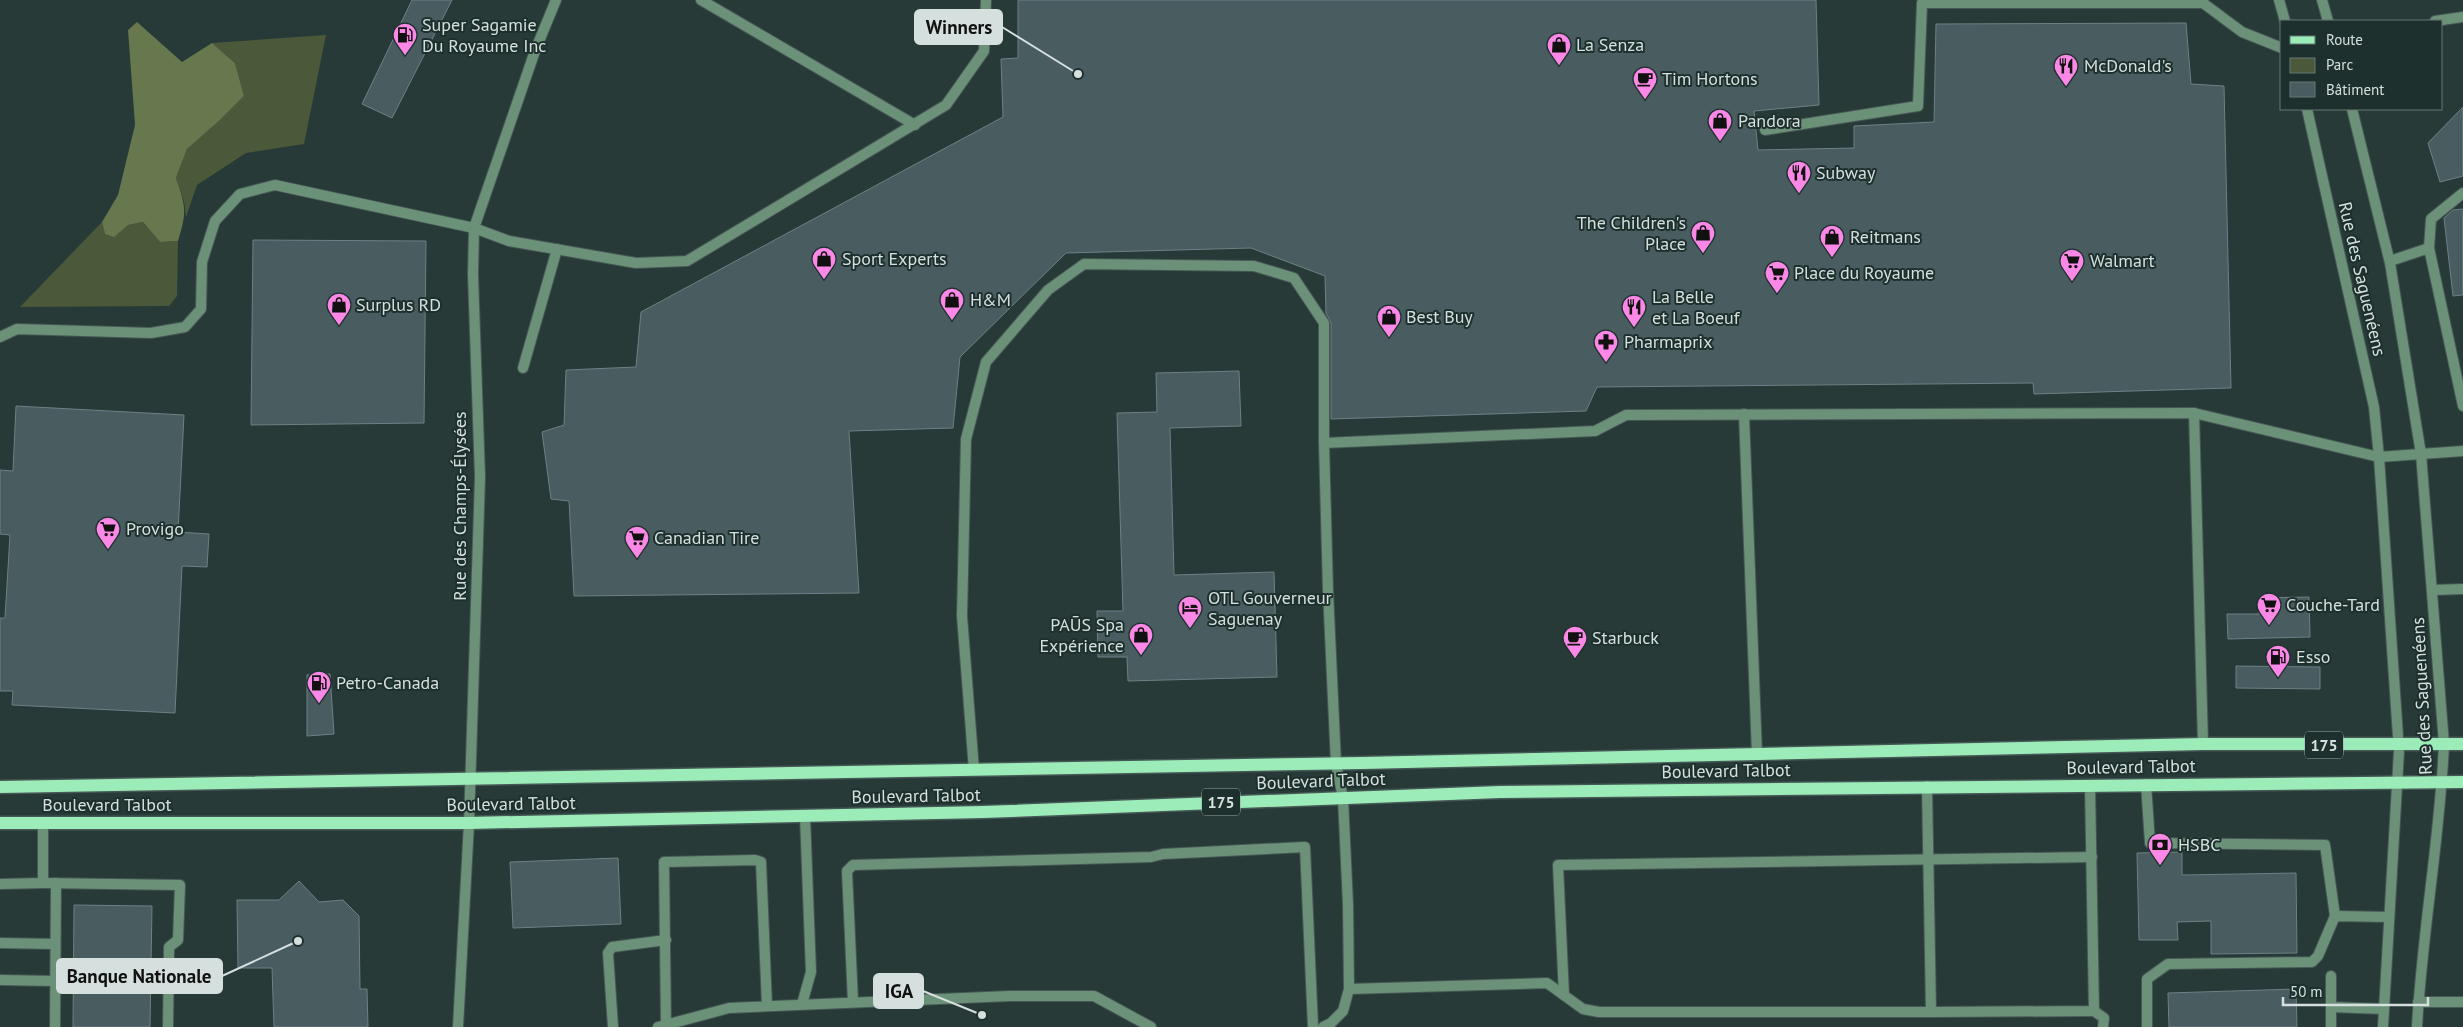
<svg xmlns="http://www.w3.org/2000/svg" width="2463" height="1027" font-family="'PT Sans',sans-serif">
<style>
.green{fill:#4b5839}
.forest{fill:#67774e}
.building{fill:#495c60;stroke:#6d8186}
.lines{fill:none;stroke-linecap:round;stroke-linejoin:round}
.service-casing{stroke:#465855;stroke-width:12}
.minor-casing{stroke:#465855;stroke-width:12}
.tertiary-casing{stroke:#465855;stroke-width:12}
.primary-casing{stroke:#465855;stroke-width:15}
.service{stroke:#6b9178;stroke-width:10}
.minor{stroke:#6b9178;stroke-width:10}
.tertiary{stroke:#6b9178;stroke-width:10}
.primary{stroke:#9cecb9;stroke-width:12}
.labels{text-anchor:middle;stroke-width:4;stroke-linejoin:round;paint-order:stroke}
.shield{fill:#1d302d;stroke:#9eaba9;stroke-width:1}
.shield-label{font-size:16px;font-weight:bold;fill:#d5e0de}
.poi-label{font-size:18px;fill:#d5e0de;stroke:#1d302d;text-anchor:start}
.street-label{font-size:18px;fill:#d5e0de;stroke:#1d302d}
.leader{fill:none;stroke:#d5e0de;stroke-width:2}
.callout-dot{fill:#d5e0de;stroke:#1d302d;stroke-width:2}
.callout{fill:#d5e0de;stroke:#d5e0de;stroke-width:2}
.callout-label{font-size:19px;text-anchor:middle;font-weight:bold;fill:#111}
</style>
<rect width="100%" height="100%" fill="#273a37"/>
<g class="green">
<polygon points="326,35 304,144 246,153 197,185 186,217 184,201 176,178 187,149 219,121 244,96 235,63 212,43"/>
<polygon points="102,222 105,234 127,225 143,222 160,242 178,241 177,296 169,306 20,307"/>
</g>
<path class="forest" d="M137 22 182 62 212 43 235 63 244 96 219 121 187 149 176 178C186 207 187 212 178 241L160 242 143 222 128 225 114 237 105 234 102 222 118 195 135 125 128 30Z"/>
<g class="building">
<polygon points="412,0 452,0 392,118 362,104"/>
<polygon points="1018,0 1816,0 1819,105 1754,111 1758,150 1854,148 1854,126 1934,122 1936,24 2186,23 2191,84 2224,86 2231,388 2034,394 2033,383 1597,387 1586,411 1331,419 1331,323 1326,313 1325,276 1251,248 1066,253 960,357 953,428 849,431 859,593 574,596 569,501 551,499 542,432 564,425 566,370 636,367 641,312 1003,117 1001,59 1018,58"/>
<polygon points="2463,107 2463,176 2440,182 2428,143"/>
<polygon points="2463,209 2463,295 2453,296 2444,218 2453,210"/>
<polygon points="253,240 426,241 424,423 251,425"/>
<polygon points="1239,371 1241,426 1170,428 1174,575 1274,572 1277,677 1128,681 1127,657 1098,657 1097,611 1123,611 1117,413 1157,412 1156,373"/>
<polygon points="16,406 184,415 178,532 209,534 207,567 182,566 175,713 12,705 13,691 0,691 0,618 5,618 10,535 0,534 0,470 13,471"/>
<polygon points="2309,597 2310,637 2228,639 2227,614 2259,614 2259,598"/>
<polygon points="2236,666 2320,667 2320,689 2236,688"/>
<polygon points="330,674 334,734 307,736 307,675"/>
<polygon points="2182,852 2182,875 2296,873 2297,953 2211,954 2211,921 2177,922 2178,940 2139,940 2137,853"/>
<polygon points="618,858 621,924 513,928 510,862"/>
<polygon points="299,881 319,902 343,900 359,916 360,989 367,989 368,1027 274,1027 272,968 238,968 237,900 279,900"/>
<polygon points="74,905 152,906 150,1027 73,1027"/>
<polygon points="2296,989 2297,1027 2169,1027 2168,993"/>
</g>
<g class="lines">
<defs>
<g id="service">
<polyline points="701,0 915,125"/>
<polyline points="1765,130 1918,106 1922,3 2203,3 2242,32 2282,48"/>
<polyline points="2429,248 2431,219 2463,193"/>
<polyline points="2390,261 2429,248 2463,406"/>
<polyline points="0,337 17,329 151,333 185,327 201,309 202,262 215,221 240,194 275,185 474,228 509,241 636,263 687,261 946,105 984,51 986,0"/>
<polyline points="523,368 557,249"/>
<polyline points="2194,413 2203,744"/>
<polyline points="1744,414 1757,755"/>
<polyline points="1324,443 1595,431 1626,415 2194,413 2379,457"/>
<polyline points="2421,454 2463,451"/>
<polyline points="2433,590 2463,589"/>
<polyline points="974,770 962,616 966,439 986,362 1048,290 1084,264 1254,266 1294,278 1324,323 1324,443 1328,591 1336,764 1343,798 1348,905 1349,989 1343,1011 1331,1023 1323,1027"/>
<polyline points="2146,784 2150,843 2325,845 2335,916"/>
<polyline points="43,883 180,885 178,940 169,947 168,1027"/>
<polyline points="0,884 43,883 43,823"/>
<polyline points="0,943 55,944"/>
<polyline points="2331,976 2331,1007"/>
<polyline points="0,980 55,981"/>
<polyline points="1349,989 1547,983 1583,1009 1599,1012 1931,1012 1927,786"/>
<polyline points="1564,995 1558,865 2092,857"/>
<polyline points="853,1002 847,871 853,865 1151,857 1163,854 1305,847 1313,1027"/>
<polyline points="2418,1002 2463,1002"/>
<polyline points="802,1004 811,972 805,816"/>
<polyline points="2094,1011 2104,1018 2103,1027"/>
<polyline points="1931,1012 2094,1011 2090,785"/>
<polyline points="666,1025 664,862 755,860 761,862 767,1006"/>
<polyline points="55,1027 56,883"/>
<polyline points="613,1027 608,953 612,947 666,940"/>
<polyline points="658,1027 729,1008 1010,996 1094,996 1151,1027"/>
<polyline points="2147,1027 2147,979 2168,964 2312,962 2318,956 2335,916 2389,917"/>
<polyline points="2331,1027 2331,1007 2384,1009"/>
</g>
<g id="minor">
<polyline points="2435,21 2463,17"/>
<polyline points="2379,457 2421,454"/>
<polyline points="458,1027 469,823 480,477 473,275 474,228 535,51 556,0"/>
</g>
<g id="tertiary">
<polyline points="2279,0 2285,21"/>
<polyline points="2322,0 2328,21"/>
<polyline points="2307,109 2374,407 2379,457 2399,751 2383,1027"/>
<path d="M2352 109 2390 263 2421 454 2444 744C2440 839 2422 932 2417 1027"/>
</g>
<g id="primary">
<polyline points="0,787 1362,763 2203,744 2463,744"/>
<polyline points="0,823 469,823 983,812 1500,792 2463,782"/>
</g>
</defs>
<use href="#service" class="service-casing"/>
<use href="#minor" class="minor-casing"/>
<use href="#tertiary" class="tertiary-casing"/>
<use href="#primary" class="primary-casing"/>
<use href="#service" class="service"/>
<use href="#minor" class="minor"/>
<use href="#tertiary" class="tertiary"/>
<use href="#primary" class="primary"/>
</g>
<defs>
<symbol id="fuel-pin" viewBox="-11 -11 22 30"><path d="M0 17L-7.5 6A9.5 9.5 0 1 1 7.5 6Z" fill="#fb87e6" stroke="#1d302d"/><path d="M-5.5-6h7V0h2V4h1.3V-2.5L3-4.5l.8-.8L6-3V5H2.5V1h-1V6h-7ZM-4.2-4.7v3.2H.2V-4.7Z" fill="#111"/></symbol>
<symbol id="shop-pin" viewBox="-11 -11 22 30"><path d="M0 17L-7.5 6A9.5 9.5 0 1 1 7.5 6Z" fill="#fb87e6" stroke="#1d302d"/><path d="M-5-2.5h2.3a2.7 3.5 0 0 1 5.4 0H5L5.5 6h-11ZM-1.5-2.5h3a1.5 2.3 0 0 0-3 0Z" fill="#111"/></symbol>
<symbol id="restaurant-pin" viewBox="-11 -11 22 30"><path d="M0 17L-7.5 6A9.5 9.5 0 1 1 7.5 6Z" fill="#fb87e6" stroke="#1d302d"/><path d="M-5-6h1v4h1v-4h1v4h1v-4h1v5L-1.5 .5V6h-2V.5L-5-1ZM5-6V6H3V1.5H1.5Q1.5-4 5-6Z" fill="#111"/></symbol>
<symbol id="cafe-pin" viewBox="-11 -11 22 30"><path d="M0 17L-7.5 6A9.5 9.5 0 1 1 7.5 6Z" fill="#fb87e6" stroke="#1d302d"/><path d="M-5.5-4.5H6V0H3Q3 3.5 0 3.5H-2.5Q-5.5 3.5-5.5 0ZM3-3.2v2h1.7v-2ZM-6 4.5H4V6H-6Z" fill="#111"/></symbol>
<symbol id="supermarket-pin" viewBox="-11 -11 22 30"><path d="M0 17L-7.5 6A9.5 9.5 0 1 1 7.5 6Z" fill="#fb87e6" stroke="#1d302d"/><path d="M-6-5.5h2.5l.6 2H6L4.5 2H-2.5L-4.4-4H-6ZM-1.5 3.2a1.3 1.3 0 1 0 .1 0ZM3 3.2a1.3 1.3 0 1 0 .1 0Z" fill="#111"/></symbol>
<symbol id="pharmacy-pin" viewBox="-11 -11 22 30"><path d="M0 17L-7.5 6A9.5 9.5 0 1 1 7.5 6Z" fill="#fb87e6" stroke="#1d302d"/><path d="M-2-6h4v4h4v4h-4v4h-4v-4h-4v-4h4Z" fill="#111"/></symbol>
<symbol id="hotel-pin" viewBox="-11 -11 22 30"><path d="M0 17L-7.5 6A9.5 9.5 0 1 1 7.5 6Z" fill="#fb87e6" stroke="#1d302d"/><path d="M-6-4.5h1.5V1H6V5H4.5V3h-9V5H-6ZM-4 0a1.8 1.8 0 1 1 3.6 0ZM.5 0V-2.5h3Q6-2.5 6 0Z" fill="#111"/></symbol>
<symbol id="bank-pin" viewBox="-11 -11 22 30"><path d="M0 17L-7.5 6A9.5 9.5 0 1 1 7.5 6Z" fill="#fb87e6" stroke="#1d302d"/><path d="M-6-4H6V4H-6ZM0-2.3a2.3 2.3 0 1 0 0 4.6a2.3 2.3 0 1 0 0-4.6Z" fill="#111"/></symbol>
</defs>
<g fill-rule="evenodd">
<use href="#fuel-pin" x="391" y="21" width="28" height="38"/>
<use href="#shop-pin" x="1545" y="31" width="28" height="38"/>
<use href="#restaurant-pin" x="2052" y="52" width="28" height="38"/>
<use href="#cafe-pin" x="1631" y="65" width="28" height="38"/>
<use href="#shop-pin" x="1706" y="107" width="28" height="38"/>
<use href="#restaurant-pin" x="1785" y="159" width="28" height="38"/>
<use href="#shop-pin" x="1689" y="219" width="28" height="38"/>
<use href="#shop-pin" x="1818" y="223" width="28" height="38"/>
<use href="#shop-pin" x="810" y="245" width="28" height="38"/>
<use href="#supermarket-pin" x="2058" y="247" width="28" height="38"/>
<use href="#supermarket-pin" x="1763" y="259" width="28" height="38"/>
<use href="#shop-pin" x="938" y="286" width="28" height="38"/>
<use href="#shop-pin" x="325" y="291" width="28" height="38"/>
<use href="#restaurant-pin" x="1620" y="293" width="28" height="38"/>
<use href="#shop-pin" x="1375" y="303" width="28" height="38"/>
<use href="#pharmacy-pin" x="1592" y="328" width="28" height="38"/>
<use href="#supermarket-pin" x="94" y="515" width="28" height="38"/>
<use href="#supermarket-pin" x="623" y="524" width="28" height="38"/>
<use href="#supermarket-pin" x="2255" y="591" width="28" height="38"/>
<use href="#hotel-pin" x="1176" y="594" width="28" height="38"/>
<use href="#shop-pin" x="1127" y="621" width="28" height="38"/>
<use href="#cafe-pin" x="1561" y="624" width="28" height="38"/>
<use href="#fuel-pin" x="2264" y="643" width="28" height="38"/>
<use href="#fuel-pin" x="305" y="669" width="28" height="38"/>
<use href="#bank-pin" x="2146" y="831" width="28" height="38"/>
</g>
<g class="labels">
<g class="shield">
<rect x="2305" y="731.5" width="38" height="27" rx="4"/>
<rect x="1202" y="788.5" width="38" height="27" rx="4"/>
</g>
<g class="shield-label">
<text x="2324" y="751">175</text>
<text x="1221" y="808">175</text>
</g>
<g class="poi-label">
<text x="422" y="31">Super Sagamie<tspan x="422" dy="21">Du Royaume Inc</tspan></text>
<text x="1576" y="51">La Senza</text>
<text x="2084" y="72">McDonald's</text>
<text x="1662" y="85">Tim Hortons</text>
<text x="1738" y="127">Pandora</text>
<text x="1816" y="179">Subway</text>
<text x="1686" y="229" text-anchor="end">The Children's<tspan x="1686" dy="21">Place</tspan></text>
<text x="1850" y="243">Reitmans</text>
<text x="842" y="265">Sport Experts</text>
<text x="2090" y="267">Walmart</text>
<text x="1794" y="279">Place du Royaume</text>
<text x="1652" y="303">La Belle<tspan x="1652" dy="21">et La Boeuf</tspan></text>
<text x="970" y="306">H&amp;M</text>
<text x="356" y="311">Surplus RD</text>
<text x="1406" y="323">Best Buy</text>
<text x="1624" y="348">Pharmaprix</text>
<text x="126" y="535">Provigo</text>
<text x="654" y="544">Canadian Tire</text>
<text x="1208" y="604">OTL Gouverneur<tspan x="1208" dy="21">Saguenay</tspan></text>
<text x="2286" y="611">Couche-Tard</text>
<text x="1124" y="631" text-anchor="end">PAŪS Spa<tspan x="1124" dy="21">Expérience</tspan></text>
<text x="1592" y="644">Starbuck</text>
<text x="2296" y="663">Esso</text>
<text x="336" y="689">Petro-Canada</text>
<text x="2178" y="851">HSBC</text>
</g>
<g class="street-label">
<text transform="translate(2362 279) rotate(77)" y="6">Rue des Saguenéens</text>
<text transform="translate(460 506) rotate(-90)" y="6">Rue des Champs-Élysées</text>
<text transform="translate(2422 696) rotate(-93)" y="6">Rue des Saguenéens</text>
<text transform="translate(2131 767) rotate(-1)" y="6">Boulevard Talbot</text>
<text transform="translate(1726 771) rotate(-1)" y="6">Boulevard Talbot</text>
<text transform="translate(1321 781) rotate(-2)" y="6">Boulevard Talbot</text>
<text transform="translate(916 796) rotate(-1)" y="6">Boulevard Talbot</text>
<text transform="translate(511 804) rotate(-1)" y="6">Boulevard Talbot</text>
<text x="107" y="811">Boulevard Talbot</text>
</g>
</g>
<path class="leader" d="M1078 74L1002 27M298 941L222 976M982 1015L923 991"/>
<g class="callout-dot">
<circle cx="1078" cy="74" r="5"/>
<circle cx="298" cy="941" r="5"/>
<circle cx="982" cy="1015" r="5"/>
</g>
<g class="callout">
<rect x="915" y="10" width="87" height="34" rx="5"/>
<rect x="57" y="959" width="165" height="34" rx="5"/>
<rect x="874" y="974" width="49" height="34" rx="5"/>
</g>
<g class="callout-label">
<text x="959" y="34">Winners</text>
<text x="139" y="983">Banque Nationale</text>
<text x="899" y="998">IGA</text>
</g>
<rect x="2280" y="20" width="162" height="90" fill="#1d302d" stroke="#677674"/>
<rect x="2290" y="36" width="25" height="8" fill="#9cecb9" stroke="#677674"/>
<text x="2326" y="45" font-size="15" fill="#d5e0de">Route</text>
<rect x="2290" y="58" width="25" height="15" fill="#4b5839" stroke="#677674"/>
<text x="2326" y="70" font-size="15" fill="#d5e0de">Parc</text>
<rect x="2290" y="82" width="25" height="15" fill="#495c60" stroke="#677674"/>
<text x="2326" y="95" font-size="15" fill="#d5e0de">Bâtiment</text>
<path d="M2283 997v8h145v-8" fill="none" stroke="#d5e0de" stroke-width="2.5"/>
<text x="2290" y="997" font-size="15" fill="#d5e0de" stroke="#1d302d" stroke-width="4" paint-order="stroke">50 m</text>
</svg>
